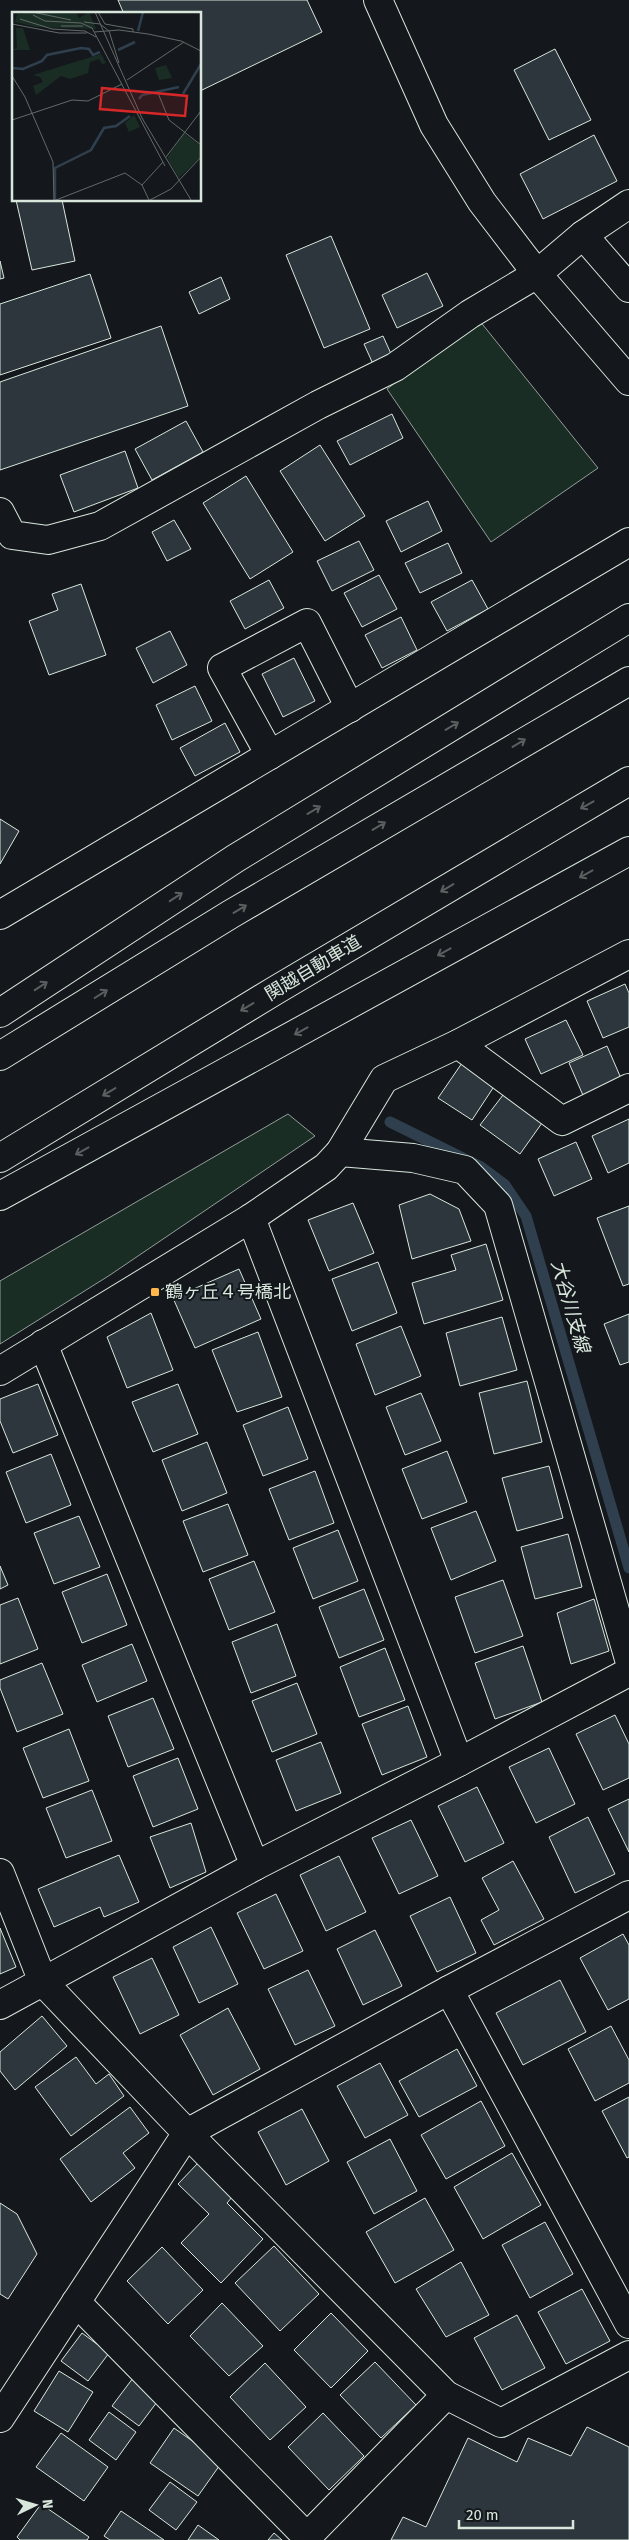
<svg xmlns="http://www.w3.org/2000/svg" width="629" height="2540" font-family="'Fira Sans','Noto Sans JP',sans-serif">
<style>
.green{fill:#1a2d24;stroke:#939e99}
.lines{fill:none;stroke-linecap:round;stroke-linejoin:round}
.stream{stroke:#2f3f4d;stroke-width:11}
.building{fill:#2c363c;stroke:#d8e6dc}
.minor-casing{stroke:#d8e6dc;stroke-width:30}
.highway-casing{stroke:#d8e6dc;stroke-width:30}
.minor{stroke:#14181c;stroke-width:28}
.highway{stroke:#14181c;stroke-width:28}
.oneway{stroke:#59605f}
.poi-dot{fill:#ffb74d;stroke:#14181c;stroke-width:2}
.labels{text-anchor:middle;stroke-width:4;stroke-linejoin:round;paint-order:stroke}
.street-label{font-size:18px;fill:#d8e6dc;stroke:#14181c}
.poi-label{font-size:18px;fill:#d8e6dc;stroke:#14181c;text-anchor:start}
.water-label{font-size:19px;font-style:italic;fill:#d8e6dc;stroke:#14181c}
.inset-river{fill:none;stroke:#2f3f4d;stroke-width:2.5}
.inset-road{fill:none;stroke:#626a69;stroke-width:1}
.view{fill:#d62828;fill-opacity:0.15;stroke:#d62828;stroke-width:2.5}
.inset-edge{fill:none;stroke:#d8e6dc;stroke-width:2.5}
</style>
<rect width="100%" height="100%" fill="#14181c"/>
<g class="green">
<polygon points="479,320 598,468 491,542 387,389"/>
<polygon points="288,1114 315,1136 110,1275 0,1344 0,1281"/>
</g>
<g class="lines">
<polyline class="stream" points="390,1122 481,1167 505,1185 526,1216 629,1568"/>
</g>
<g class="building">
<polygon points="118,0 307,0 322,32 200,91 200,14 124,14"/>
<polygon points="555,49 591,120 549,140 514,70"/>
<polygon points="594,135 617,181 543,219 520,174"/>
<polygon points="16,200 62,200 75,261 32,270"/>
<polygon points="331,236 370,329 324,348 286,255"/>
<polygon points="0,261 4,278 0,279"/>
<polygon points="427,273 443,306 397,328 382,295"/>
<polygon points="90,274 111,338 0,375 0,304"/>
<polygon points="221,277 230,299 199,314 189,292"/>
<polygon points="161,326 188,406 0,470 0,382"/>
<polygon points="383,336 392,356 373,364 364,344"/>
<polygon points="392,414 403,438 350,465 337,441"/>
<polygon points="186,421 203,452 152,480 135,449"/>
<polygon points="320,445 365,516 325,541 280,471"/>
<polygon points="125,451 138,488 74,512 60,475"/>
<polygon points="246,476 293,552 250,579 203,503"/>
<polygon points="428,501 442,531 401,552 386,521"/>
<polygon points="174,520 191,549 167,561 152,532"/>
<polygon points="359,541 374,570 332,591 317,561"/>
<polygon points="448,543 462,573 420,593 405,563"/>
<polygon points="379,575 397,609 362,627 344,593"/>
<polygon points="269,580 284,608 245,629 230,601"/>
<polygon points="472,580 488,609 447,631 431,602"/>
<polygon points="81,584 106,655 49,675 29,621 58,610 52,594"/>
<polygon points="401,617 417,650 382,668 365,635"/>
<polygon points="170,631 187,665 153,683 136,648"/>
<polygon points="294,658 315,701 283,717 262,674"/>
<polygon points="195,686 212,721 172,740 156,705"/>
<polygon points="225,723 240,752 195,776 180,748"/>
<polygon points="0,819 19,831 0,864"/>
<polygon points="625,984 629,993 629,1027 603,1038 587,1001"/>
<polygon points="566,1020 583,1055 541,1074 525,1039"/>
<polygon points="607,1046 623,1083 585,1100 569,1063"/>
<polygon points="462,1063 495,1085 472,1120 438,1098"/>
<polygon points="503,1095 542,1123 520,1154 480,1125"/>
<polygon points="629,1119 629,1163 608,1173 592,1136"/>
<polygon points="576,1142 592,1179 554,1196 538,1159"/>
<polygon points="430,1194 459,1209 471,1241 412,1259 399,1205"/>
<polygon points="353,1203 374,1253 329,1271 308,1220"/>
<polygon points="629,1206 629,1284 623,1286 597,1218"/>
<polygon points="486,1244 503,1300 424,1324 412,1283 456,1270 451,1255"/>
<polygon points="378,1262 397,1313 352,1331 332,1279"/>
<polygon points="239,1269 261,1319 195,1348 173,1298"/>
<polygon points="151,1313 173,1370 127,1388 107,1337"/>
<polygon points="629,1314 629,1362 620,1365 604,1324"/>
<polygon points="502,1317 517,1370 460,1386 446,1333"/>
<polygon points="401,1326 421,1376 375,1395 356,1344"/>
<polygon points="258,1332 282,1397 237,1412 212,1350"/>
<polygon points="527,1381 542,1442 494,1454 479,1393"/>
<polygon points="38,1384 58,1435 13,1453 0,1421 0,1399"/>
<polygon points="178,1384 198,1434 153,1452 132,1402"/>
<polygon points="421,1393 441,1441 405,1455 386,1407"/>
<polygon points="288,1407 308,1459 263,1476 243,1425"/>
<polygon points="207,1442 227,1493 182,1511 162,1460"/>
<polygon points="447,1451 467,1502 422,1519 402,1469"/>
<polygon points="51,1454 71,1505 26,1523 6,1472"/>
<polygon points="549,1466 563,1518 517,1531 502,1478"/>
<polygon points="315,1471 334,1523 289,1540 269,1489"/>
<polygon points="228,1504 248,1555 203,1572 183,1521"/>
<polygon points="476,1511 496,1561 451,1580 431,1528"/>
<polygon points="79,1516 100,1567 54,1584 34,1533"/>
<polygon points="338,1530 358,1581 313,1599 293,1548"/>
<polygon points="568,1534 582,1587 535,1599 521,1547"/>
<polygon points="254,1561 275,1612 229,1630 209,1579"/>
<polygon points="0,1566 8,1585 0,1589"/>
<polygon points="107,1574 127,1625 82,1643 62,1592"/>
<polygon points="503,1580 523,1636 475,1653 455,1597"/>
<polygon points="364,1589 384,1640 339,1658 319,1607"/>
<polygon points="18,1598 38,1649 0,1664 0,1605"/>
<polygon points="594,1599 609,1651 571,1664 557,1613"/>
<polygon points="277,1624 296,1676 251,1693 232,1642"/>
<polygon points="132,1644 147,1681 97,1702 82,1665"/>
<polygon points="523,1646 542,1702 495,1719 475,1663"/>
<polygon points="385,1648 405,1700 359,1717 340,1667"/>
<polygon points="42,1663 63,1714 17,1732 0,1688 0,1680"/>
<polygon points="297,1683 317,1734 272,1752 252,1701"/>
<polygon points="153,1698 174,1749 128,1767 108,1716"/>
<polygon points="408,1706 427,1757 382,1775 362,1724"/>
<polygon points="615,1715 629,1744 629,1778 603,1790 576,1734"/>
<polygon points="69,1729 89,1781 43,1798 23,1748"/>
<polygon points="321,1742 341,1793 296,1811 276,1760"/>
<polygon points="549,1748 575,1804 536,1823 509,1767"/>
<polygon points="178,1758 198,1809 153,1827 133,1776"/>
<polygon points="477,1787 504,1843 465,1862 438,1806"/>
<polygon points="92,1790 112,1841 66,1858 46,1808"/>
<polygon points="629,1799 629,1852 608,1809"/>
<polygon points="588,1817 615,1874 575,1893 549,1837"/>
<polygon points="411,1820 438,1876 399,1894 372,1838"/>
<polygon points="191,1823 206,1872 170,1888 150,1837"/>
<polygon points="119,1855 139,1902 104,1917 100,1907 54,1927 38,1889"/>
<polygon points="339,1856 366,1912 326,1931 300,1875"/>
<polygon points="513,1861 544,1919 494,1945 481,1920 499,1910 482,1878"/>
<polygon points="276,1894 303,1951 264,1969 237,1913"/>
<polygon points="450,1897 476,1953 437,1972 410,1916"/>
<polygon points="211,1927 238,1984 199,2003 173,1947"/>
<polygon points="0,1928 16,1967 0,1974"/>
<polygon points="375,1930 402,1986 363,2005 337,1949"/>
<polygon points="623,1934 629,1945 629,1999 608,2010 580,1958"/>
<polygon points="152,1958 179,2015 140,2034 113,1977"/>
<polygon points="308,1970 335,2026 295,2045 268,1989"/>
<polygon points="560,1980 586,2032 523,2065 496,2013"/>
<polygon points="228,2008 260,2069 213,2095 180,2035"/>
<polygon points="42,2016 67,2046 15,2090 0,2071 0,2052"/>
<polygon points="611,2026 629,2060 629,2083 595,2101 568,2049"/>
<polygon points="457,2049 477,2086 419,2117 399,2081"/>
<polygon points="76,2057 96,2084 109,2074 124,2096 71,2136 35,2087"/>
<polygon points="380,2063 408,2115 365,2138 337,2086"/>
<polygon points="629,2097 629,2157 627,2158 602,2111"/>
<polygon points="481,2101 505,2146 446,2179 421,2135"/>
<polygon points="130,2107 149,2133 123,2153 135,2168 91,2202 60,2159"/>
<polygon points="302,2109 329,2161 286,2185 258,2132"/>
<polygon points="390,2139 417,2191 374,2214 347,2162"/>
<polygon points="512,2153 541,2205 483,2239 454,2187"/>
<polygon points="198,2163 233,2196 227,2203 263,2239 221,2283 181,2243 209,2214 178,2184"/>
<polygon points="425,2198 454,2250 395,2283 366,2232"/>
<polygon points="0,2203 17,2214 37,2254 8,2299 0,2294"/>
<polygon points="545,2222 573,2274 530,2298 502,2245"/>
<polygon points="274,2246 319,2294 280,2331 235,2283"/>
<polygon points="162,2247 203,2290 168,2324 127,2281"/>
<polygon points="461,2262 489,2315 446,2337 416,2289"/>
<polygon points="582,2289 610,2341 566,2364 538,2312"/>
<polygon points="222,2303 263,2346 229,2376 190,2336"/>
<polygon points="331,2313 368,2351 331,2388 294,2350"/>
<polygon points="517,2315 545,2368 502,2390 474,2338"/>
<polygon points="82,2333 109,2353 88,2381 61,2361"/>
<polygon points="375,2362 416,2405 381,2438 340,2395"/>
<polygon points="265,2363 306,2407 270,2440 230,2397"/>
<polygon points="59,2371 93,2392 68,2432 34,2411"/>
<polygon points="133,2378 160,2398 139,2426 112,2406"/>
<polygon points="109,2412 136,2432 116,2460 89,2440"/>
<polygon points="323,2413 364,2456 329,2490 288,2447"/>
<polygon points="587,2427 629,2447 629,2540 391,2540 403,2517 426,2527 468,2438 517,2462 528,2438 571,2456"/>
<polygon points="174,2428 222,2462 198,2496 150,2463"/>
<polygon points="61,2433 108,2467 84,2501 36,2467"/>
<polygon points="170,2482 197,2502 176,2530 149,2510"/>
<polygon points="41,2504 89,2537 87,2540 20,2540 17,2537"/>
<polygon points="121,2511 164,2540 110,2540 104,2536"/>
<polygon points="198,2525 219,2540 188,2540"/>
<polygon points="274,2533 282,2540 268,2540"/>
</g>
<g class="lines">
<defs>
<g id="minor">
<polyline points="378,0 434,125 482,202 537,274 629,381"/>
<polyline points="583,235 629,288"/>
<polyline points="0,512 12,535 48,540 100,526 318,405 395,367 470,314 537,274 583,235 629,204"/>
<polyline points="270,755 222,668 307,623 350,708"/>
<polyline points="0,915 629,542"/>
<polyline points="458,1044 562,1121 629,1088"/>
<polyline points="340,1152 413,1158 465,1170 498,1205 629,1659"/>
<polyline points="251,1218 459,1762"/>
<polyline points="43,1344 255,1866"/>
<polyline points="0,1371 251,1218 326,1167 340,1152 384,1079 458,1044 629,954"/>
<polyline points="0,1873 43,1982 187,2133 446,2395 501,2423 629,2355"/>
<polyline points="449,1990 629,2324"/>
<polyline points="0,2005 255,1866 459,1762 629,1672"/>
<polyline points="76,2302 310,2540"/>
<polyline points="0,2418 187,2133 449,1990 629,1895"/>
<polyline points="307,2537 446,2395"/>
</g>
<g id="highway">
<polyline points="0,1013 236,858 629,618"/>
<polyline points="0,1056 231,914 629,681"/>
<polyline points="0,1158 276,990 629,781"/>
<polyline points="0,1196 629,851"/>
</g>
</defs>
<use href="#minor" class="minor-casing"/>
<use href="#highway" class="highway-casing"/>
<use href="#minor" class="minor"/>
<use href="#highway" class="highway"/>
</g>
<defs><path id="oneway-shaft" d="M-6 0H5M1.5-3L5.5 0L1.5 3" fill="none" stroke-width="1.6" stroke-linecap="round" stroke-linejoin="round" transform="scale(1.25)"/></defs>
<g class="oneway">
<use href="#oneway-shaft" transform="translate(452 726) rotate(-31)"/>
<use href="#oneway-shaft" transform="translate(519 743) rotate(-31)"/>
<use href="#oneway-shaft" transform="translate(587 805) rotate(151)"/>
<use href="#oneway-shaft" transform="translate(314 810) rotate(-31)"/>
<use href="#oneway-shaft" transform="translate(379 826) rotate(-31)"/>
<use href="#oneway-shaft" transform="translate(586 874) rotate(151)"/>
<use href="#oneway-shaft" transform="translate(447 888) rotate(149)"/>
<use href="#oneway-shaft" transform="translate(176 897) rotate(-33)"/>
<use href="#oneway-shaft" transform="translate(240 909) rotate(-31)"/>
<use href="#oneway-shaft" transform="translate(444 952) rotate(151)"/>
<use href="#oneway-shaft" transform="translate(41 986) rotate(-33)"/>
<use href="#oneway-shaft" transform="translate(101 994) rotate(-32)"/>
<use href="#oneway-shaft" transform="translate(247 1007) rotate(149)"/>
<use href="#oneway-shaft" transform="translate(301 1031) rotate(151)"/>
<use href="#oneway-shaft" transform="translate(109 1092) rotate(149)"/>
<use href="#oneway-shaft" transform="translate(82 1151) rotate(151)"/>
</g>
<rect class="poi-dot" x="150" y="1287" width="10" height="10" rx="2.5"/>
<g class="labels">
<g class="street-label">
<text transform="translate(313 968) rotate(-31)" y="6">関越自動車道</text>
</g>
<g class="poi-label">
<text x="165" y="1298">鶴ヶ丘４号橋北</text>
</g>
<g class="water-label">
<text transform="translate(571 1306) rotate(74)" y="7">大谷川支線</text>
</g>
</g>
<g transform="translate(12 12)">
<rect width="189" height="189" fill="#14181c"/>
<path d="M22 0H64L67 6 77 0 84 17 24 15 3 10 5 2ZM4 16H11L18 38H0L5 36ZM89 42 94 51 90 52 87 47 78 50 76 61 58 67 49 64 24 83 21 74 31 70 28 65 21 63ZM154 53 160 66 147 68 143 56ZM122 103 128 115 117 120 113 111ZM172 121 189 134V144L167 166 155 146Z" fill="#1a2d24"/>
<path class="inset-river" d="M126 19 131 0M106 38 123 30M0 56 11 57 30 49 35 43 69 36 77 37 81 43 88 40M171 82 189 52M127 87 130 83 167 75M43 188V156L79 138 92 116 104 114 118 104"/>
<path class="inset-road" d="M20 0 59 8M34 0H58M83 0 130 106 179 188M86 0 93 12 121 17V20M21 3 33 9 69 11 80 16 153 154M8 7 40 17 73 19 84 25M72 10 88 12 97 19 107 51M0 12 47 21H75M49 14H71M82 20 107 18 136 22 169 29 189 39M0 64 13 85 41 150 42 188M115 68 172 30M146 81 157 108 189 133M0 108 60 88 76 89 110 72M154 145 189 99M130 173 151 150M44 188 113 161 130 173 137 188M138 188 159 177 189 145"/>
<path class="view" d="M90 76 175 84 173 104 88 97Z"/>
<rect width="189" height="189" class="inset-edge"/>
</g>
<g transform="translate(35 2505) rotate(85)" stroke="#14181c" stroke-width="4" paint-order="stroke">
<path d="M0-4L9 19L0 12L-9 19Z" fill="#d8e6dc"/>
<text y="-8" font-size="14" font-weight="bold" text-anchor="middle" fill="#d8e6dc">N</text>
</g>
<path d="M459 2520v8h114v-8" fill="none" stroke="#d8e6dc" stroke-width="2.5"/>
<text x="466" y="2520" font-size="15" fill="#d8e6dc" stroke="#14181c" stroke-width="4" paint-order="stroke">20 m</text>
</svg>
